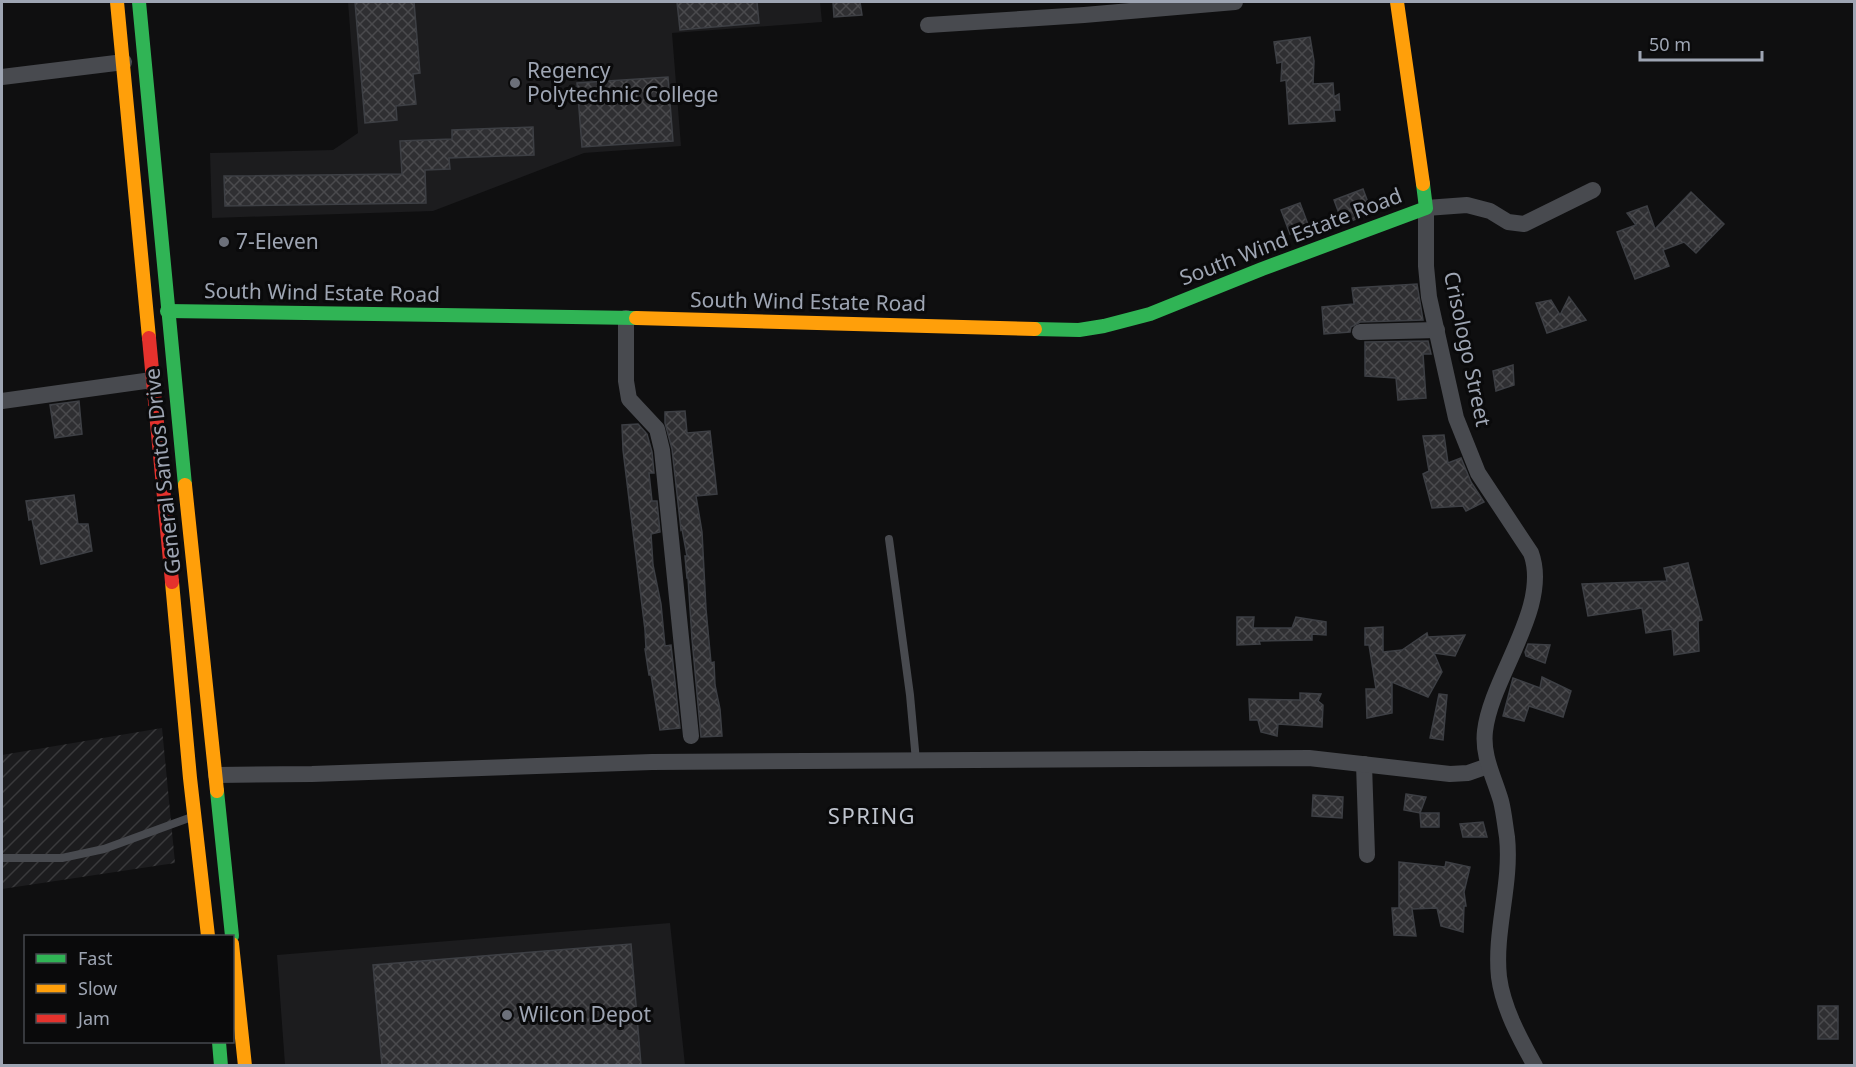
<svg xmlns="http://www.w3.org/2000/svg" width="1856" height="1067" font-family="'Noto Sans',sans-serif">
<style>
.built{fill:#1c1c1e}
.industrial{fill:url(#industrial-furrows)}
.building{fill:url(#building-cross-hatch);stroke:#3d3f44;stroke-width:1.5}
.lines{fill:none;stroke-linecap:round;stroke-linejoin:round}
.lane{stroke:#484a4f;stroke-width:8}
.street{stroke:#484a4f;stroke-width:16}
.fast{stroke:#30b455;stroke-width:14}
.slow{stroke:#ff9f0a;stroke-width:14}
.jam{stroke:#e5322d;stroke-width:14}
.poi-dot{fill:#6c707a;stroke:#0a0a0b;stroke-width:2}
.labels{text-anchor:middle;stroke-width:6;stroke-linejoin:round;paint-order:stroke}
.poi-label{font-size:21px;fill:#9ea5b3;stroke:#0a0a0b;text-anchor:start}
.street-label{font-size:21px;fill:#9ea5b3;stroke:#0a0a0b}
.neighbourhood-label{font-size:22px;letter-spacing:1.5px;fill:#bfc4ce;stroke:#0a0a0b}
</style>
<defs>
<pattern id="industrial-furrows" width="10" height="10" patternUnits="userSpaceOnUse" patternTransform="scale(1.5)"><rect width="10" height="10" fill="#1c1c1e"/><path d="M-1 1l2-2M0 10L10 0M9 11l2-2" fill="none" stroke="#3a3a3c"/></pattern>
<pattern id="building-cross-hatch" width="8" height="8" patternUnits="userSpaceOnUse" patternTransform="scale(1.5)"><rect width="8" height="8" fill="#2f2f32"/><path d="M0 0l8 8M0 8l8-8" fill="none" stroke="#4a4a4d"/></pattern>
</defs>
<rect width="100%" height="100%" fill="#0f0f10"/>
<g class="built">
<polygon points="348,2 820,2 822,22 672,33 681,146 584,153 433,211 212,218 210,153 333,150 358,133"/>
<polygon points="670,923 685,1065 285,1065 277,955"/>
</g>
<polygon class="industrial" points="162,728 175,863 2,889 2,755"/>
<g class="building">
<polygon points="355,2 414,2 420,73 413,74 416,104 396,106 397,120 365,123"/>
<polygon points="677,2 757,2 759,23 680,30"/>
<polygon points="833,2 860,2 862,15 834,17"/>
<polygon points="1310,37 1314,61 1313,84 1333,83 1334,97 1339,94 1340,110 1334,110 1335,121 1289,124 1286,80 1281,81 1282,62 1277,63 1274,42"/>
<polygon points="668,77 673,141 582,147 577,83"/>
<polygon points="533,127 534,155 449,158 450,169 425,170 426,203 225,206 224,176 402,174 400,141 452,139 452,130"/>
<polygon points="1363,189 1372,213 1343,224 1334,200"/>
<polygon points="1691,192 1724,224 1696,253 1684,242 1663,250 1669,266 1635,279 1617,232 1636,225 1627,213 1647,206 1655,229"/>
<polygon points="1300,203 1309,227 1290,234 1281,210"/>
<polygon points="1417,284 1423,320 1360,322 1351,327 1350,332 1324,334 1322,307 1354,304 1352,288"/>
<polygon points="1569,297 1586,320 1547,333 1536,303 1551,300 1560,315"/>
<polygon points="1428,341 1431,354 1423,354 1426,398 1398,400 1396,378 1365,376 1365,342"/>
<polygon points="1513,365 1514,385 1496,391 1493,371"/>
<polygon points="79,401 82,434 55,438 50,405"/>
<polygon points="685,411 687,433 710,431 717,494 696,496 702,532 706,609 711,663 714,662 715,685 720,709 722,736 701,737 692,639 688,578 687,578 685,556 687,556 682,529 681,530 672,449 665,423 665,412"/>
<polygon points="638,424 647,434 652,452 654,473 649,473 652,501 657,501 660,532 651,534 653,565 661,604 665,646 671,645 680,728 660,730 651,675 649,675 645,649 646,649 645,630 623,450 622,425"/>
<polygon points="1444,435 1448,463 1461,458 1471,482 1484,502 1466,511 1463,506 1432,508 1423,474 1429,471 1423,436"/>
<polygon points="74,495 78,524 88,524 92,551 41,564 32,519 29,520 26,501"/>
<polygon points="1688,563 1702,620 1698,621 1699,651 1674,655 1672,629 1646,633 1642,608 1588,616 1582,584 1667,581 1664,568"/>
<polygon points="1237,617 1254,617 1253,628 1292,628 1296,617 1326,622 1326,635 1312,634 1312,640 1259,641 1260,644 1237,645"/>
<polygon points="1383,627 1383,652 1402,650 1427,633 1428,637 1465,635 1455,656 1434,653 1442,672 1428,697 1392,682 1392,713 1367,718 1366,689 1376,689 1369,645 1365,645 1365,628"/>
<polygon points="1528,644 1550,645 1545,663 1526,656 1525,652"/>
<polygon points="1542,677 1571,691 1563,717 1529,706 1524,721 1503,716 1513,678 1540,688"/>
<polygon points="1300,693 1321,694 1318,701 1323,705 1322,727 1278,724 1277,736 1261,732 1258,720 1250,720 1249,699 1300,700"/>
<polygon points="1439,694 1447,695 1443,740 1430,738"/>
<polygon points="1406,794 1426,797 1420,813 1404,810"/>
<polygon points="1313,795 1343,797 1342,818 1312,816"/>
<polygon points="1420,813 1439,813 1439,827 1421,827"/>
<polygon points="1483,822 1487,837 1463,837 1460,824"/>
<polygon points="1399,862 1445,867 1446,862 1470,867 1464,892 1466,906 1464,906 1463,932 1441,926 1437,908 1412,909 1416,936 1394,935 1392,908 1399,908"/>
<polygon points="631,944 641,1065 382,1065 373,965"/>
<rect x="1818" y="1006" width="20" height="33"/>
</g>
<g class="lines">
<g class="lane">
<polyline points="889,539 910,695 916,761"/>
<polyline points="2,858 62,858 104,849 189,818"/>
</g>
<g class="street">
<polyline points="928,25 1084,15 1235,2"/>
<polyline points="2,77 124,62"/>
<polyline points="626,318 626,381 629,399 657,429 662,450 691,736"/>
<polyline points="1360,332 1437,330"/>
<polyline points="2,401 152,380"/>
<polyline points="1364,764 1367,855"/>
<polyline points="216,775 312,774 652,762 1309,758 1450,774 1468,773 1488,766"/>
<path d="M1535 1066C1520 1039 1503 1008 1499 977 1494 931 1512 884 1507 837 1505 825 1504 813 1501 801 1494 777 1482 756 1485 731 1491 677 1551 607 1531 553L1478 473 1456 418 1429 297 1426 266V208L1467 205 1490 211 1508 222 1524 224 1593 190"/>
</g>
<g class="fast">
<polyline points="139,2 185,485"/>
<polyline points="167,311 636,318"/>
<polyline points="1035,329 1079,330 1104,326 1150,314 1262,269 1426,208 1423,184"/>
<polyline points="217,791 232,936"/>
<polyline points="219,1042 221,1066"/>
</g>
<g class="slow">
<polyline points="117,2 149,338"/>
<polyline points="1397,2 1423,184"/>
<polyline points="636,318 1035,329"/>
<polyline points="185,485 217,791"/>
<polyline points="172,582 190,778 208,936"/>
<polyline points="232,944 245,1066"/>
</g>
<polyline class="jam" points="149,338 172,582"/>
</g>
<g class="poi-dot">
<circle cx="515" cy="83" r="6"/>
<circle cx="224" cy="242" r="6"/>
<circle cx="507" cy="1015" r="6"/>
</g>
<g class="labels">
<g class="poi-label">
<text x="527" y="78">Regency<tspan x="527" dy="24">Polytechnic College</tspan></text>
<text x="236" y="249">7-Eleven</text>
<text x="519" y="1022">Wilcon Depot</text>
</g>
<g class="street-label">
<text transform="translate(1291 237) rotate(-21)" y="7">South Wind Estate Road</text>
<text transform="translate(322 293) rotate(1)" y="7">South Wind Estate Road</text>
<text transform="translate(808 302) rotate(1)" y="7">South Wind Estate Road</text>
<text transform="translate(1467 349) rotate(78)" y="7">Crisologo Street</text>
<text transform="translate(163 471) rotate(-96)" y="7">General Santos Drive</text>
</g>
<g class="neighbourhood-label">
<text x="872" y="824">SPRING</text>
</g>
</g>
<rect width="1856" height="1067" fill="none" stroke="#9ea5b3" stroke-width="6"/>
<rect x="24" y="935" width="210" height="108" fill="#0a0a0b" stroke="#45484e" stroke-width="1.5"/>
<rect x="36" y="954" width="30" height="9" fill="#30b455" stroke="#45484e" stroke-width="1.5"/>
<text x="78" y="965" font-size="18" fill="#9ea5b3">Fast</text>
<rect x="36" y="984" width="30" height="9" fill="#ff9f0a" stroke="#45484e" stroke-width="1.5"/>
<text x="78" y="995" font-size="18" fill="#9ea5b3">Slow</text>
<rect x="36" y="1014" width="30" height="9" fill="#e5322d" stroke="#45484e" stroke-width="1.5"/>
<text x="78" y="1025" font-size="18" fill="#9ea5b3">Jam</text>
<path d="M1640 51v9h122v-9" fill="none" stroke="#9ea5b3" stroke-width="3"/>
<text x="1649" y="51" font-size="18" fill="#9ea5b3" stroke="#0a0a0b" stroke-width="4.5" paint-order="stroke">50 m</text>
</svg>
